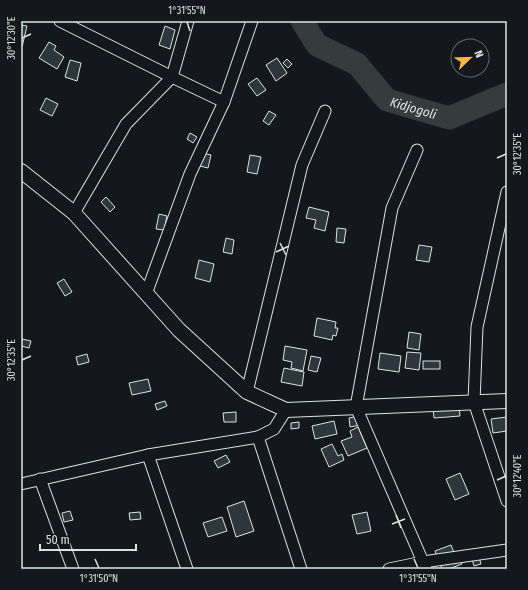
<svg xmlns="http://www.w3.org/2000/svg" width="528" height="590" font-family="'Fira Sans Condensed',sans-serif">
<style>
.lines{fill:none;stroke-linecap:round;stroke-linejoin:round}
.river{stroke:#363b3e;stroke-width:23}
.building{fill:#2c363c;stroke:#d8e6dc}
.minor-casing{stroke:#d8e6dc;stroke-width:13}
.tertiary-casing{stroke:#d8e6dc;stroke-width:16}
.minor{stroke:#14181c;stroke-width:11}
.tertiary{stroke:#14181c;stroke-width:14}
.ticks{fill:none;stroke:#d8e6dc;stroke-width:1.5}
.labels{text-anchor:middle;stroke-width:3;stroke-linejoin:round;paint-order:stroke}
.water-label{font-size:13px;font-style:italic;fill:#d8e6dc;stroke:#14181c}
.neatline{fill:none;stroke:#d8e6dc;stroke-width:1.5}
.ticks-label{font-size:10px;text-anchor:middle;fill:#d8e6dc}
</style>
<rect width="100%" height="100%" fill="#14181c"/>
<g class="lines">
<path class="river" id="s1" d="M302 21 317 45 357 64 387 100 449 118 507 94"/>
</g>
<g class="building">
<polygon points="21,25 27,26 22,47 21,47"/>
<polygon points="165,26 175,30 170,49 159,45"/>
<polygon points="49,42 56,46 54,50 64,57 57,69 39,58"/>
<polygon points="277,58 287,73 276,81 266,65"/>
<polygon points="287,59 292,64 288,68 283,63"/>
<polygon points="70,60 81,63 77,81 65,77"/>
<polygon points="257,78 266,90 257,96 248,84"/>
<polygon points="46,98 58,104 52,116 40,110"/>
<polygon points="269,111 276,115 269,125 263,121"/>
<polygon points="190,133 197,137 193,143 187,139"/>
<polygon points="203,153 211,155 208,168 200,166"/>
<polygon points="250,155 261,157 257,174 247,172"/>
<polygon points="106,197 115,207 110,212 101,202"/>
<polygon points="309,207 329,212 325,231 314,228 316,220 306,218"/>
<polygon points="159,214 167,216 164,230 156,229"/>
<polygon points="337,228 346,229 344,243 336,242"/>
<polygon points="226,238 234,240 232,254 223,252"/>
<polygon points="419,245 432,247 429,262 416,260"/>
<polygon points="199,260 214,264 210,282 195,278"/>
<polygon points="64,279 72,292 65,296 57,283"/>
<polygon points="317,318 336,322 335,328 338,328 336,336 333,335 332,340 314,336"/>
<polygon points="409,332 421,334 419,350 407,348"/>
<polygon points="22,339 31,341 29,348 21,346"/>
<polygon points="285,346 307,350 303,371 291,368 292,362 283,360"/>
<polygon points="407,352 421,353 419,370 405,368"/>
<polygon points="380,353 401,356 399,372 378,369"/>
<polygon points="87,354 89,362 78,365 76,357"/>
<polygon points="311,356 321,358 317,372 308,370"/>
<rect x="423" y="361" width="17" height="8"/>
<polygon points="284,368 304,372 302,386 281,382"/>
<polygon points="148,379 151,391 132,395 129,383"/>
<polygon points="165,401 167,406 157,410 155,404"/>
<polygon points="459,406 460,416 434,418 433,408"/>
<polygon points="236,412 236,422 224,422 223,413"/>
<polygon points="359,416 360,425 350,427 349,418"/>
<polygon points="507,417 507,431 493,433 491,419"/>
<polygon points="334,421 337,434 315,439 312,426"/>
<polygon points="299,422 299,428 291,429 291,423"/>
<polygon points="358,427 367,448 348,456 341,441 352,437 350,431"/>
<polygon points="332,444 338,456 342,454 344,460 329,467 321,449"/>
<polygon points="226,455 230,462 218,468 214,461"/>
<polygon points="460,473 469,494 455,500 446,479"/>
<polygon points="244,501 254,531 236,537 227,507"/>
<polygon points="70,511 73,520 64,522 62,513"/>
<polygon points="140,512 141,519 130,520 129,513"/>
<polygon points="367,512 371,531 357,534 352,515"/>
<polygon points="222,517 227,531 208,537 203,523"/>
<polygon points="451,545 455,555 458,554 462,564 449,569 442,569 435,551"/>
<polygon points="478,554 481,564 474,566 471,556"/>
</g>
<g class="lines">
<defs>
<g id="minor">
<polyline points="60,21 172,77 224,102"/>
<polyline points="417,150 392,208 356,407 426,569"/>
<polyline points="507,192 477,327 474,402 507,501"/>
<polyline points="74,213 126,124 172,77 188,21"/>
<polyline points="146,294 190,174 224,102 252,21"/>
<polyline points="247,392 302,165 325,111"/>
<polyline points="258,437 301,569"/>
<polyline points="148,455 187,569"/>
<polyline points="40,479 73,569"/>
<polyline points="21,484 148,455 258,437 274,429 286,410"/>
<polyline points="389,569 423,562 507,550"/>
</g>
<polyline id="tertiary" points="21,171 74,213 179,330 247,392 286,410 507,401"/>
</defs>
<use href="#minor" class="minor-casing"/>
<use href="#tertiary" class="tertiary-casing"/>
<use href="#minor" class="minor"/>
<use href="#tertiary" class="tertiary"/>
</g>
<path class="ticks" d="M187 22 190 31M22 38 31 34M497 158 506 154M280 243 286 255M276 252 289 246M22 360 31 356M497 480 506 476M396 515 401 528M392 524 405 519M95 559 99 568M414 559 418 568"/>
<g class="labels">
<g class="water-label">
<text dy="5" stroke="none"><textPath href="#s1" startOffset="147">Kidjogoli</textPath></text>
</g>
</g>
<rect width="528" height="590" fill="none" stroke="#14181c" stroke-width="44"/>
<g transform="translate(470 58) rotate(67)"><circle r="19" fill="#14181c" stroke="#626a69"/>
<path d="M0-3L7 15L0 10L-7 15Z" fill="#ffb74d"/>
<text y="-6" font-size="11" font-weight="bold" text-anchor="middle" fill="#d8e6dc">N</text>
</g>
<path d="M40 544v6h96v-6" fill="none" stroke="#d8e6dc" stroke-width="2"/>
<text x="46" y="544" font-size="12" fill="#d8e6dc" stroke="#14181c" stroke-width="3" paint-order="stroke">50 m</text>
<rect x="22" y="22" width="484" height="546" class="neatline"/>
<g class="ticks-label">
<text x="187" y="14">1°31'55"N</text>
<text transform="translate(11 38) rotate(-90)" y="4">30°12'30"E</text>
<text transform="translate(517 154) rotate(-90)" y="4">30°12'35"E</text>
<text transform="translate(11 360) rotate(-90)" y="4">30°12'35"E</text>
<text transform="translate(517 476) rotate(-90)" y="4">30°12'40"E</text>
<text x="99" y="582">1°31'50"N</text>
<text x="418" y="582">1°31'55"N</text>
</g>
</svg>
